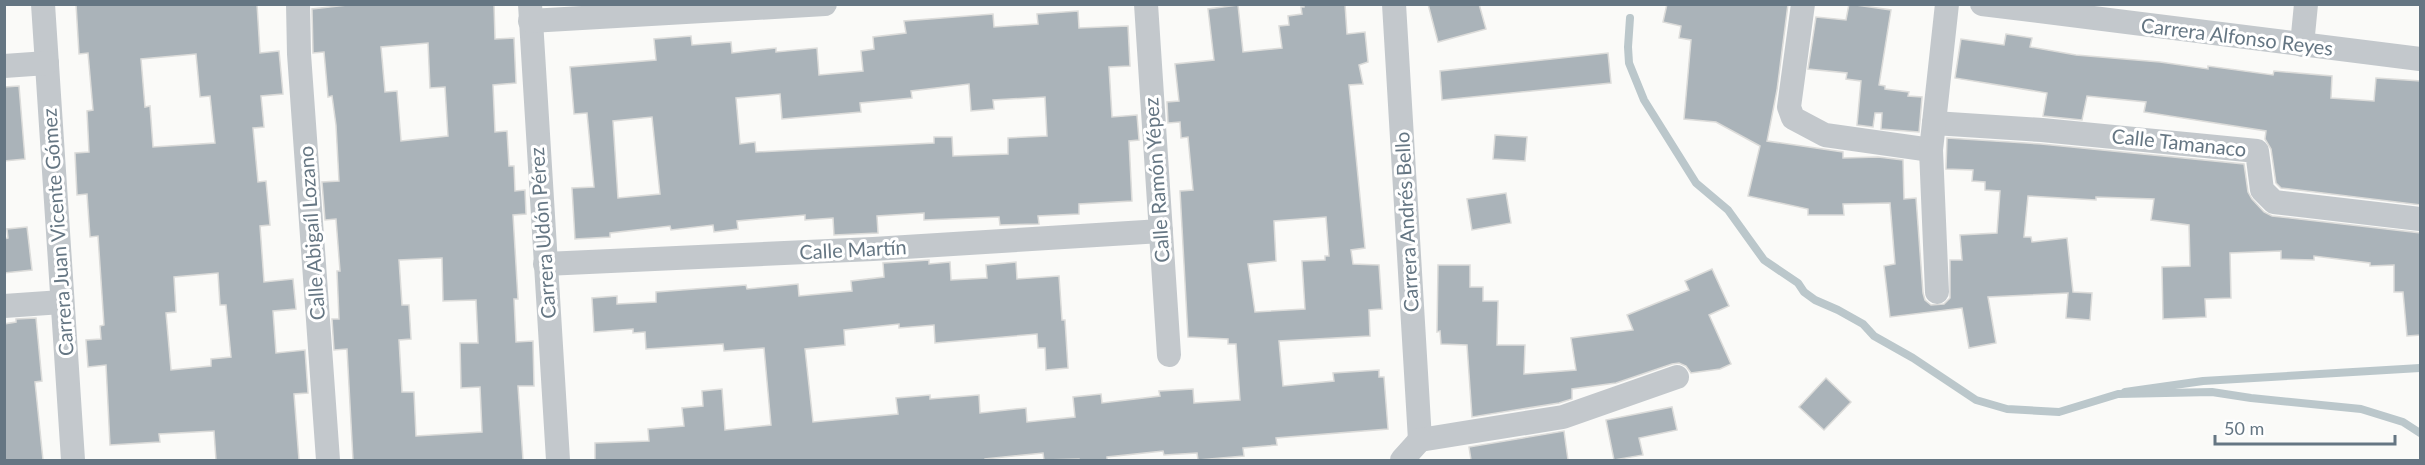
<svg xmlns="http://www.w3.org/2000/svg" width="2425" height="465" font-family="Lato,sans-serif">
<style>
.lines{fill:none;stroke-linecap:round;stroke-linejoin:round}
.stream{stroke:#bbc7cb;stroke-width:8}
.building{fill:#aab3b9;stroke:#dcdcda;stroke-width:1.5;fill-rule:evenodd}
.minor{stroke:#c3c8cc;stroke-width:24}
.labels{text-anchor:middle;stroke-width:6;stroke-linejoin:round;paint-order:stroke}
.street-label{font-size:20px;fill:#657683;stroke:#fff}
</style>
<rect width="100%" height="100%" fill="#fafaf8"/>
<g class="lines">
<g class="stream">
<polyline points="1630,18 1628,47 1629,63 1644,100 1696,183 1728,210 1764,260 1798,283 1804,292 1815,300 1838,310 1863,324 1874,336 1913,358 1976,400 2007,409 2059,412 2118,394 2212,392 2251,398 2361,409 2403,422 2420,433"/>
<polyline points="2125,392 2203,381 2420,368"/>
</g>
</g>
<g class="building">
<path d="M76 4H257L260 53 279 51 283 94 261 96 264 127 253 128 258 182 266 181 270 225 260 226 264 282 293 279 296 309 273 311 276 353 305 350 308 393 294 394 299 460H216L214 431 159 434 160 442 110 445 106 365 88 367 86 340 101 339 100 326 104 325 98 236 90 237 87 194 77 195 75 153 89 152 87 111 93 110 88 53 79 54ZM196 54 200 97 210 96 215 143 153 147 150 106 145 107 141 59ZM218 273 220 305H226L231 357 211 359V366L171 370 166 313 176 312 174 277Z"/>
<path d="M356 4H494L495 39 514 38 516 83 493 85 495 132 507 131 509 166H514L515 191 525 190 526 214 513 215 518 299H514L516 342 533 341 534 386H518L523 460H353L347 349 334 350 332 319H339L337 271H340L336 219 325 220 322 182 339 181 336 125 332 96 328 97 324 52 313 53 312 9ZM428 43 430 88 445 87 448 136 401 141 397 91 385 92 381 47ZM442 258 443 301 476 300 478 343H460L461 388 480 387 482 432 416 436 414 392H402L399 340 411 339 409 305H402L399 260Z"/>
<path d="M1304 4H1345L1347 34 1365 32 1368 62 1359 65 1363 84 1349 85 1365 248 1351 250 1353 264 1379 265 1382 309 1369 310 1370 336 1279 341 1283 386 1334 381 1333 373 1379 370V377H1384L1388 429 1276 438 1277 445 1243 448 1244 456 1198 460 1197 453 1164 455 1163 451 1107 457V460H1079V459L1044 460 1043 453 985 459V460H595V443L649 441 648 429 684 426 682 408 703 406 702 391 722 389 725 430 771 425 764 348 724 351 723 344 646 349 645 332 633 333V329L594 332 592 298 617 296V304L656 302V292L746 285 747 289 798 284 799 296 852 291 851 281 884 277 883 263 929 260V264L950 262 951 280 987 278 986 265 1016 262 1017 279 1059 276 1062 320H1065L1068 368 1046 370 1045 348H1038L1037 334 935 343 934 325 899 328V324L844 330 845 345 805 349 813 422 898 414 896 398 930 395V399L979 395 980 413 1026 408 1027 422 1075 417 1073 397 1101 394 1102 403 1160 396 1159 391 1193 389 1194 403 1240 400 1236 344H1228V339L1188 337 1180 191 1193 190 1188 137 1181 138 1180 122 1168 123 1167 102 1179 101 1175 64 1214 60 1208 9 1238 5 1243 52 1282 48 1279 26 1289 25 1288 16 1302 14 1301 7H1304ZM1326 217 1329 256H1325V260L1302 261 1305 309 1255 312 1248 264 1276 261 1274 221Z"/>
<polygon points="1428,4 1479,4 1486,29 1438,42"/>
<polygon points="1667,4 1788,4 1777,90 1767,141 1843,152 1843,158 1878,157 1903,160 1904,199 1916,198 1923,293 1925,300 1931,305 1944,304 1950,298 1950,260 1962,260 1960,235 1997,233 2000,191 1985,190 1985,182 1972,181 1973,170 1946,169 1947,138 2041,144 2244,164 2248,192 2252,199 2264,212 2272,216 2421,233 2421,335 2407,336 2403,292 2394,292 2394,265 2370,266 2370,263 2314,256 2314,260 2281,259 2281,251 2230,253 2231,298 2205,299 2206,317 2163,319 2162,267 2190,266 2189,225 2151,220 2154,199 2096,197 2096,200 2028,196 2024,237 2031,237 2032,242 2067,238 2073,292 2092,293 2090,320 2066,318 2068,293 1988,297 1996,343 1969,348 1962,308 1890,317 1884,266 1895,264 1890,203 1843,204 1844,215 1808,215 1808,209 1748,196 1760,146 1716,122 1684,119 1691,40 1679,38 1681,26 1663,22"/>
<polygon points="1849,4 1891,10 1879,85 1885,86 1885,89 1909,92 1908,96 1922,97 1919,132 1881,129 1882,113 1875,113 1873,127 1857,125 1861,81 1846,79 1847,73 1808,69 1816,17 1846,20"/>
<path d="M1078 11 1079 28 1128 26 1130 66 1109 67 1112 117 1137 115 1139 140 1129 141 1132 201 1079 204V214L1038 216 1039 224 1000 225 999 217 924 220V213L877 216 878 233 834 235 833 218 805 220V215L737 221 738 229 714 232 713 225 671 230 670 226 610 233V237L575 239 572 188 594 187 587 113 574 114 570 67 656 60 654 39 691 36 692 45 731 42 732 53 776 48V52L817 48 819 75 863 71 861 51 874 49 873 37 906 33 904 21 993 14 994 27 1038 24 1037 14ZM969 84 971 111 994 109 993 100 1045 97 1047 136 1008 138V154L953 156 952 137H934V143L756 152 755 142 740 144 736 98 780 94 782 119 861 112 860 103 912 98 911 91ZM652 117 660 194 618 198 613 121Z"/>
<polygon points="2006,34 2032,38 2030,47 2076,55 2160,62 2208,69 2208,66 2273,75 2274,71 2332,76 2331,98 2374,101 2376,78 2421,81 2421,205 2281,188 2276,183 2271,149 2265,139 2266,131 2144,112 2146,102 2087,96 2082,120 2043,116 2047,93 1955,78 1961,39 2004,45"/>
<polygon points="1608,53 1611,83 1442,100 1440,71"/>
<polygon points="19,86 25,159 4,161 4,87"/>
<polygon points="1495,135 1527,137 1525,161 1493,159"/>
<polygon points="1506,193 1511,223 1472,230 1467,199"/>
<polygon points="27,227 32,270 4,273 4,239 8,238 7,229"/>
<polygon points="1438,265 1470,265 1470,287 1483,287 1483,301 1498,301 1497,345 1525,345 1524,374 1576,370 1571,338 1633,330 1627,315 1689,290 1685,281 1712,269 1729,306 1709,315 1731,364 1720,369 1691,373 1686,366 1679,363 1672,364 1616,383 1572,389 1572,399 1559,403 1472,417 1467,345 1441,344 1440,331 1437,332"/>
<polygon points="36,318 42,381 35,382 43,460 4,460 4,324 16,322 16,319"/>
<polygon points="1826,378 1851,402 1824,430 1799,407"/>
<polygon points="1672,407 1677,430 1639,438 1643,455 1614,460 1606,420"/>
<polygon points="1564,431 1568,460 1471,460 1469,447"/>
</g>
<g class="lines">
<g class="minor">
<polyline points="43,4 73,460"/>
<polyline points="298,4 299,54 328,460"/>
<polyline points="530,4 558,460"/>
<polyline points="1146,4 1169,355"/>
<polyline points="1394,4 1420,440"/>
<polyline points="1803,4 1789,107 1793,118 1825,135 1931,150"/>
<polyline points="1982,4 2420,59"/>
<polyline points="530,21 825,4"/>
<polyline points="2302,45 2306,4"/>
<polyline points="4,66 47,63"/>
<polyline points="1934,123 2042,130 2257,151 2262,190 2274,202 2420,219"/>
<polyline points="545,264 873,249 1161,231"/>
<polyline points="1937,292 1931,150 1947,4"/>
<polyline points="4,306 62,302"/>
<polyline points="1420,440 1563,417 1677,377"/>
<polyline points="1402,460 1420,440"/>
</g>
</g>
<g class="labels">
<g class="street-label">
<text transform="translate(2237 37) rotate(7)" y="7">Carrera Alfonso Reyes</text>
<text transform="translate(2179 143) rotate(6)" y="7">Calle Tamanaco</text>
<text transform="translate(1157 180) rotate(-94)" y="7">Calle Ramón Yépez</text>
<text transform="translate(1407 222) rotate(-93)" y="7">Carrera Andrés Bello</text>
<text transform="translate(58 232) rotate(-94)" y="7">Carrera Juan Vicente Gómez</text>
<text transform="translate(312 233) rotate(-94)" y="7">Calle Abigaíl Lozano</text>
<text transform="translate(543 233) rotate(-94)" y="7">Carrera Udón Pérez</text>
<text transform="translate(853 250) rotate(-3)" y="7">Calle Martín</text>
</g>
</g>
<rect width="2425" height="465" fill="none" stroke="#657683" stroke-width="12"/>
<path d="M2215 435v9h180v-9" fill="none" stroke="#657683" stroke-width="3"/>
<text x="2224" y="435" font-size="18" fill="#657683" stroke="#ffffff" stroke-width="4.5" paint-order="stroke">50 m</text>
</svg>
